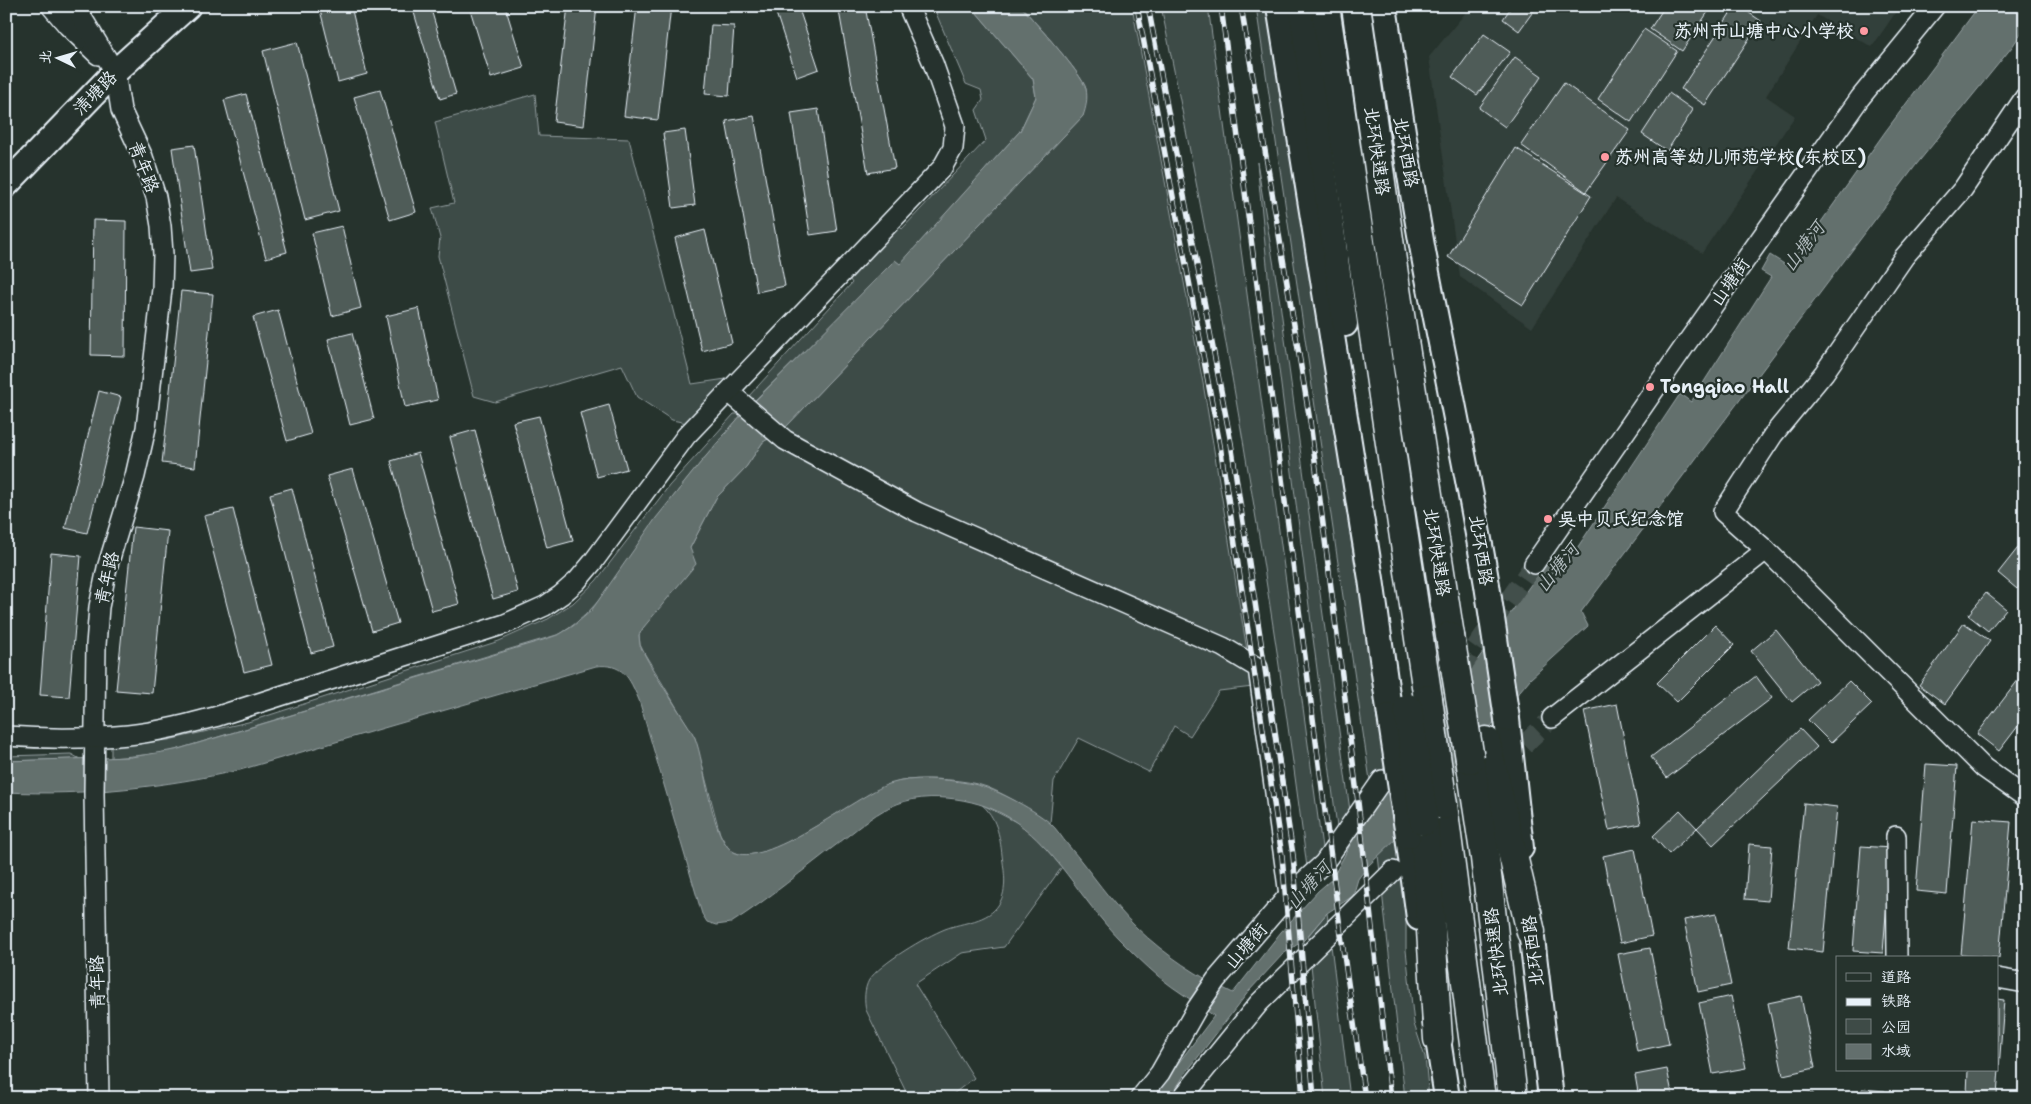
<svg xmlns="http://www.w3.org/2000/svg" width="2031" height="1104" font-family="'Shantell Sans','LXGW WenKai TC',sans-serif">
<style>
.built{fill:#333f3a}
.green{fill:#3e4b47;stroke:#939ea0}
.water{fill:#636f6d;stroke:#98a3a5}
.building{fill:#505c59;stroke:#e8f1f8}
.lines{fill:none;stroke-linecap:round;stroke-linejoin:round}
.minor-tunnel{stroke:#43504b;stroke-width:19;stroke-dasharray:19 9;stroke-linecap:butt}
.minor-casing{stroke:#e8f1f8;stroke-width:22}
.major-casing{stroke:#e8f1f8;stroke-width:28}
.highway-casing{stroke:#e8f1f8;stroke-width:31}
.minor{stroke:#26332d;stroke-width:19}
.major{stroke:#26332d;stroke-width:24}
.highway{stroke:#26332d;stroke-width:28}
.rail-casing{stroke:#e8f1f8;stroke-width:5.5}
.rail{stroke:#26332d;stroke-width:4;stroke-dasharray:11;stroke-linecap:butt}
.major-bridge-casing{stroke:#e8f1f8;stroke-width:28;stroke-linecap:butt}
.highway-bridge-casing{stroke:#e8f1f8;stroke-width:31;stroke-linecap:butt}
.major-bridge{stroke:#26332d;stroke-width:24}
.highway-bridge{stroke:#26332d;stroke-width:28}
.poi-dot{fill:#ff9aa2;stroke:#26332d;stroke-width:2}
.labels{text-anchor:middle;stroke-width:4.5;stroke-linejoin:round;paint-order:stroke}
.poi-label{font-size:18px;font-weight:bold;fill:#e8f1f8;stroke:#26332d;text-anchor:start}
.street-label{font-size:18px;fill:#e8f1f8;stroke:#26332d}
.water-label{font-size:19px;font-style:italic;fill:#b3bdc0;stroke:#26332d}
</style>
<rect width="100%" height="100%" fill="#26332d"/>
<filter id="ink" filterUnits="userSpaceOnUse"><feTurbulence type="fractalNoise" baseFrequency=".02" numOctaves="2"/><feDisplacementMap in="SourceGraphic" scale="10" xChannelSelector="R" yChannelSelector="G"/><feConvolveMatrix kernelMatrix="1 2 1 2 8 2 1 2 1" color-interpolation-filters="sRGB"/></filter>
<g filter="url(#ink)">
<polygon class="built" points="1471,6 1900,6 1872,47 1817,15 1766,96 1795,116 1702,253 1616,198 1532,328 1460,277 1429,57"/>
<g class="green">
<polygon points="933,6 971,6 1033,79 1036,97 1020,131 900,265 896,261 749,406 748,397 852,283 847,275 896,223 902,229 986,140 976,110 983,100 981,90 966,84"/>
<path d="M1021 6H1132L1203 383 1253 687 1219 691 1190 736 1174 726 1149 772 1079 738 1054 781 1050 823C1030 810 1009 796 987 787 966 779 929 778 907 780 863 785 772 871 734 852 727 849 724 840 720 834L695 738 643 651 640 645 639 635 690 548 716 498 746 467 763 442 784 429 1083 116C1084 107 1088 98 1086 89 1082 73 1034 22 1021 6Z"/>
<path d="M1161 6H1208L1323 855 1308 875C1271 583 1220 294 1161 6Z"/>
<polygon points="1256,6 1271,6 1355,567 1367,593 1388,762 1371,787"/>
<polygon points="535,94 539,136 629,139 692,384 726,379 687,423 672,420 637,397 622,365 495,402 474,396 438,256 440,238 432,208 454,203 435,122"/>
<polygon points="1257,162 1280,303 1351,818 1338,835 1271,306"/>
<path d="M734 414H742C713 448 684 482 657 518 627 558 604 608 560 634L175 750 155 754 111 758V745L168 740 248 722 499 641 548 619 573 603 596 581 669 486Z"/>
<polygon points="71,754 80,759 6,761 6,756"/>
<path d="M981 804 1020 824 1032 833 1062 867 1004 947 962 953 915 984 974 1078 948 1098H909L866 1010C864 1000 864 989 869 980 881 963 925 937 945 929 963 922 988 922 999 904 1008 889 1004 871 1002 855 1000 836 996 816 981 804Z"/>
<polygon points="1395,839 1406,908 1406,950 1414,1024 1425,1057 1429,1098 1405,1098 1378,855"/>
<polygon points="1327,913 1350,1098 1325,1098 1308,936"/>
</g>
<path class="water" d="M971 6H1021C1034 22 1082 73 1086 89 1088 98 1086 108 1083 116L784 429 763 442 746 467 716 498 690 548 696 564 643 628 639 635 640 645C651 669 666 691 680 713 685 721 691 729 695 738 705 763 711 837 732 851 763 872 857 795 889 784 914 776 943 779 968 783 991 786 1032 808 1050 823 1057 829 1062 838 1068 845 1092 873 1111 903 1137 928 1165 955 1199 977 1233 993L1281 932 1318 891 1332 879 1373 801 1387 788 1546 563 1561 572 1680 394 1691 402 1771 277 1761 271 1770 255 1789 267 1885 132 1979 6H2025V27L2012 47 1916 165 1581 612 1588 626 1530 679 1402 833 1367 867 1358 879 1353 896 1327 913 1304 940 1283 954 1249 991 1185 1074 1170 1098H1152L1214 1016C1196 1002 1176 991 1158 976 1145 965 1132 952 1120 940 1066 885 1042 811 956 799 932 796 911 797 890 807 871 816 856 830 840 842 804 869 769 899 731 923L716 925 707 922 702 914 639 700C629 677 623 663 596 666L240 770C165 787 84 796 6 792V761L131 757 175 750 543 640 560 634 573 626 591 611 656 518 701 462 742 414 895 260 900 264 1020 131 1036 97 1033 79Z"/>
<g class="building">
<polygon points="319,6 351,6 367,74 338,82"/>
<polygon points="412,6 430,6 456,94 440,99"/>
<polygon points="469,6 505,6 524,68 491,78"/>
<polygon points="568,6 597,6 584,126 554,122"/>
<polygon points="637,6 671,6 658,120 624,116"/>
<polygon points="778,6 798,6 819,69 797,77 774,7"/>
<polygon points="865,6 895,168 868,173 839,11"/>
<polygon points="1512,6 1537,6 1519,31 1503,19"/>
<polygon points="1665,6 1712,6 1682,51 1650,29"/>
<polygon points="1735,6 1739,6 1761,21 1705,105 1681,89"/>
<polygon points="711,25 734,26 729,96 705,94"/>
<polygon points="1644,29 1677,51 1631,122 1598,99"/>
<polygon points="1484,34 1510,52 1477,95 1452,77"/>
<polygon points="297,42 339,211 305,220 263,51"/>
<polygon points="1515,57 1542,76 1505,127 1479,108"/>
<polygon points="1564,83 1630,130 1586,192 1521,145"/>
<polygon points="380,90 416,212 390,220 354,97"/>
<polygon points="1669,93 1693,110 1667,151 1642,134"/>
<polygon points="246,94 287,252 266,258 224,100"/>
<polygon points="818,109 837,231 810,235 791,113"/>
<polygon points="754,116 785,286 757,292 726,121"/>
<polygon points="685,130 695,205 673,208 663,133"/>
<polygon points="194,145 212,270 190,273 172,148"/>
<polygon points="1516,148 1591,196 1523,305 1448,257"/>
<polygon points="93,220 126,221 125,356 91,355"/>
<polygon points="342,226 361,308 332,316 312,233"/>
<polygon points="705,230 732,343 702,351 675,238"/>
<polygon points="181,291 213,294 195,467 162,463"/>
<polygon points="419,308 438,400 405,407 386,316"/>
<polygon points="278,310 311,434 287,441 253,317"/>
<polygon points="352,333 374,419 350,425 328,339"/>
<polygon points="99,391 121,397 87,533 65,528"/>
<polygon points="609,405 627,469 597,477 580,413"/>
<polygon points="539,416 573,541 547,548 513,422"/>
<polygon points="475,430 518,592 493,599 450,437"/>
<polygon points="418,453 459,604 432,611 391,461"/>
<polygon points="353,469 398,623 372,631 327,476"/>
<polygon points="292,488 333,647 311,653 270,494"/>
<polygon points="233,509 272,665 244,672 204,516"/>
<polygon points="133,527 168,531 152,693 116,690"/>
<polygon points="2025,539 2025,579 2017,589 1998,573"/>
<polygon points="51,553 81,556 69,697 40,695"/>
<polygon points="1986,593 2006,609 1988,631 1968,615"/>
<polygon points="1964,623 1990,641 1945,704 1919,685"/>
<polygon points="1715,625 1734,645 1677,702 1657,683"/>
<polygon points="1776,630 1817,681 1792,702 1751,651"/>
<polygon points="2022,675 2025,678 2025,717 1999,751 1977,734"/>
<polygon points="1756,676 1772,698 1667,778 1651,757"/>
<polygon points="1849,681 1872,704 1831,743 1808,720"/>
<polygon points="1617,704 1641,824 1609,830 1584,711"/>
<polygon points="1800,729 1817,747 1713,845 1697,828"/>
<polygon points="1926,764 1957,766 1947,894 1916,891"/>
<polygon points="1804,803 1837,807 1823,952 1789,948"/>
<polygon points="1680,810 1697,828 1669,854 1653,836"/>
<polygon points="1973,819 2011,822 1999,958 1961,955"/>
<polygon points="1749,844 1772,846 1768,901 1745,899"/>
<polygon points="1861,846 1891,848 1883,953 1853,951"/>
<polygon points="1635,849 1652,936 1620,943 1603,856"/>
<polygon points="1716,914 1731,985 1698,992 1684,920"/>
<polygon points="1650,948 1669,1044 1637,1051 1618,954"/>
<polygon points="1731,996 1746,1068 1713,1074 1699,1003"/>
<polygon points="1801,996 1815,1068 1783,1075 1768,1003"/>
<polygon points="1997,999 2004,1000 1997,1096 1967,1094 1968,1070 1997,1070"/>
<polygon points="1667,1069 1673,1098 1639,1098 1635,1075"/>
<polygon points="1862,1089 1885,1091 1885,1098 1861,1098"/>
<polygon points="1813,1093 1814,1098 1788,1098"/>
</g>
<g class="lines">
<g class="minor-tunnel">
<polyline points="1427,716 1534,564"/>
<polyline points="1504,764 1552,718"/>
<polyline points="1439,826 1481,787"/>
</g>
<defs>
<g id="minor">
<polyline points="51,6 68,26 98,55"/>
<polyline points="75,6 115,72 121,110 143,157 156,197 161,226 163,254 162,289 146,428 135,476 107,568 99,607 96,645 94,794 99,1098"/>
<polyline points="729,392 785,440 917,512 1223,647 1258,668 1289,895"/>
<polyline points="1766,550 1984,768 2025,797"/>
<polyline points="1534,564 1686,344 1860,98 1935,6"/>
<polyline points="1552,718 1766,550 1723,512 1773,435 1824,373 1904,257 1963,189 2025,97"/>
<path d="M6 736C47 739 88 739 128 735 159 732 188 724 218 716L505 624 545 606 561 595 577 581 593 562 686 436 942 168 953 148 955 126 933 63 908 6"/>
<polyline points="1896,836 1897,958"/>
<polyline points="1997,978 2025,983"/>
<polyline points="1140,1098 1160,1073 1197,1008 1216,980 1289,895 1324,863 1382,780"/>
<polyline points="1182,1098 1259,1003 1393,871"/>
</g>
<g id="major">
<polyline points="1279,6 1371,579 1390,716"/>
<polyline points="1301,6 1345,324"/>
<path d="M1384 6C1398 99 1411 192 1429 283 1449 384 1470 484 1487 585"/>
<polyline points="6,185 115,72 188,6"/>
<polyline points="1507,719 1521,848"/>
<polyline points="1408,836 1419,918"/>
<polyline points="1529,913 1551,1098"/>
<polyline points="1435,1020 1447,1098"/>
</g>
<g id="highway">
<polyline points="1325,6 1428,699"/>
<polyline points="1356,6 1396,289 1450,636"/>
<polyline points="1486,741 1531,932"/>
<polyline points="1470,759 1485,858 1513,1098"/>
<polyline points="1443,805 1481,1098"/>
<polyline points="1424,821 1438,1039"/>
</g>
</defs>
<use href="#minor" class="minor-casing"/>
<use href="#major" class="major-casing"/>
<use href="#highway" class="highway-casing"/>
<use href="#minor" class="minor"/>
<use href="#major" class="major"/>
<use href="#highway" class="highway"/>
<defs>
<g id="rail">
<polyline points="1137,6 1220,445 1282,856 1303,1098"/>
<polyline points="1148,6 1231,443 1293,855 1314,1098"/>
<polyline points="1221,6 1341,935 1365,1098"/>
<polyline points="1241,6 1310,421 1358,802 1391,1098"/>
</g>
</defs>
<use href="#rail" class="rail-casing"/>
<use href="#rail" class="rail"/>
<defs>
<g id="major-bridge">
<polyline points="1487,585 1507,719"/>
<polyline points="1390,716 1408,836"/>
</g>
<g id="highway-bridge">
<polyline points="1450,636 1470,759"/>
<polyline points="1428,699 1443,805"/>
<polyline points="1408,708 1424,821"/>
</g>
</defs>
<use href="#major-bridge" class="major-bridge-casing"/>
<use href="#highway-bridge" class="highway-bridge-casing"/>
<use href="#major-bridge" class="major-bridge"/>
<use href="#highway-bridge" class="highway-bridge"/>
</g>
</g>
<g class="poi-dot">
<circle cx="1864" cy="31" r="5"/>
<circle cx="1605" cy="157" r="5"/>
<circle cx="1650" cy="387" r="5"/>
<circle cx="1548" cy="519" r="5"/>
</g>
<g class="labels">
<g class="poi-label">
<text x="1854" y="37" text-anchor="end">苏州市山塘中心小学校</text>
<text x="1615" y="163">苏州高等幼儿师范学校(东校区)</text>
<text x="1660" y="393">Tongqiao Hall</text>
<text x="1558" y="525">吴中贝氏纪念馆</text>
</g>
<g class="street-label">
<text transform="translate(95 93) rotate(-46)" y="6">清塘路</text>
<text transform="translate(1377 151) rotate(82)" y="6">北环快速路</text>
<text transform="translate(1406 152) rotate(80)" y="6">北环西路</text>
<text transform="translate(144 167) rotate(69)" y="6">青年路</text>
<text transform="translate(1730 282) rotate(-55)" y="6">山塘街</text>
<text transform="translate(1481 550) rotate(81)" y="6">北环西路</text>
<text transform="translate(1437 552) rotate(81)" y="6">北环快速路</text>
<text transform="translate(107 578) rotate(-77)" y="6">青年路</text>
<text transform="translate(1246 946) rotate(-49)" y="6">山塘街</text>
<text transform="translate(1533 951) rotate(-97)" y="6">北环西路</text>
<text transform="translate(1496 952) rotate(-97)" y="6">北环快速路</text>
<text transform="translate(97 982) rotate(-91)" y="6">青年路</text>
</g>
<g class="water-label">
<text transform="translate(1803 246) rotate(-53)" y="7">山塘河</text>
<text transform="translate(1557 567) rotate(-51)" y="7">山塘河</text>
<text transform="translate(1308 885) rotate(-48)" y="7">山塘河</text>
</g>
</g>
<rect width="2031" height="1104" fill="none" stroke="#26332d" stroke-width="25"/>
<rect x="12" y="12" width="2006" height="1079" fill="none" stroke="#e8f1f8" stroke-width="2" filter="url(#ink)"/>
<rect x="1836" y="956" width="162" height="115" fill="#26332d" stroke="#747f7e"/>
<rect x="1846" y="973" width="25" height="8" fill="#26332d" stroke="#747f7e"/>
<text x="1881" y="982" font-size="15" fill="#e8f1f8">道路</text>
<rect x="1846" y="998" width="25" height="8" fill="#e8f1f8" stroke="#747f7e"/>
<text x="1881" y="1006" font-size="15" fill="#e8f1f8">铁路</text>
<rect x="1846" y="1019" width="25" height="15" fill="#3e4b47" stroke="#747f7e"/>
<text x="1881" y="1032" font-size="15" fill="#e8f1f8">公园</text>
<rect x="1846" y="1044" width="25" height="15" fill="#636f6d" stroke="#747f7e"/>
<text x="1881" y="1056" font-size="15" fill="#e8f1f8">水域</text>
<g transform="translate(58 58) rotate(275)" stroke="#26332d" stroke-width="4" paint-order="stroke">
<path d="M0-4L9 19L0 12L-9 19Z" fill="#e8f1f8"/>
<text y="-8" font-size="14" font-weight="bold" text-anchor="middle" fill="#e8f1f8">北</text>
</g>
</svg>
